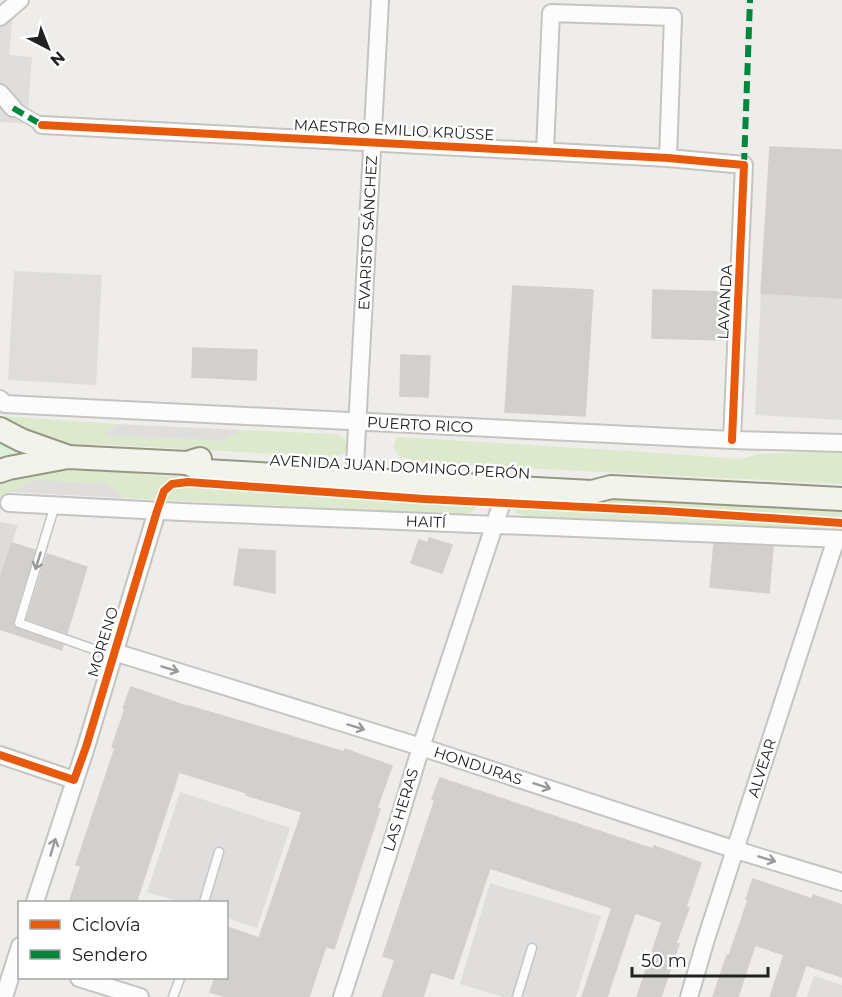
<svg xmlns="http://www.w3.org/2000/svg" width="842" height="997" font-family="Montserrat,sans-serif">
<style>
.residential{fill:#dedddb}
.religious{fill:#dddcdb}
.grass{fill:#dce9cc}
.park{fill:#dbf1db}
.parking{fill:#dfdedd}
.building{fill:#d2d0cd;stroke:#d2cfcc;stroke-width:1.5}
.lines{fill:none;stroke-linecap:round;stroke-linejoin:round}
.service-casing{stroke:#c5c4c2;stroke-width:11}
.pedestrian-casing{stroke:#c5c4c2;stroke-width:15}
.minor-casing{stroke:#c5c4c2;stroke-width:20}
.secondary-casing{stroke:#969783;stroke-width:26}
.service{stroke:#fdfcfc;stroke-width:8}
.pedestrian{stroke:#fdfcfc;stroke-width:12}
.minor{stroke:#fdfcfc;stroke-width:16}
.secondary{stroke:#f3f3ed;stroke-width:22}
.quiet{stroke:#00873e;stroke-width:6;stroke-dasharray:12 6;stroke-linecap:butt}
.cycleway-casing{stroke:#fff;stroke-width:11}
.cycleway{stroke:#e8590c;stroke-width:8}
.oneway{stroke:#9a9999}
.labels{text-anchor:middle;stroke-width:5;stroke-linejoin:round;paint-order:stroke}
.street-label{font-size:15px;fill:#212121;stroke:#fff}
</style>
<rect width="100%" height="100%" fill="#efedea"/>
<polygon class="residential" points="14,271 102,275 96,385 8,380"/>
<polygon class="religious" points="0,522 18,525 0,579"/>
<g class="grass">
<polygon points="0,416 117,424 104,435 224,441 241,430 337,434 345,440 348,447 345,453 335,457 94,444 79,449 0,421"/>
<polygon points="397,437 645,452 742,459 758,454 842,451 842,484 421,463 399,456 393,446"/>
<polygon points="99,466 146,475 463,490 474,493 478,502 474,511 464,515 122,498 108,484 10,492 5,495 0,506 0,480 67,467"/>
<polygon points="535,494 842,509 842,533 527,516 516,513 514,504 521,497"/>
</g>
<polygon class="park" points="0,438 35,452 0,464"/>
<g class="parking">
<polygon points="0,12 13,13 9,55 32,57 27,124 0,122"/>
<polygon points="761,293 842,298 842,420 755,415"/>
<polygon points="117,424 241,430 224,441 104,435"/>
<polygon points="36,480 108,484 122,498 10,492"/>
<polygon points="180,792 290,828 257,928 227,918 226,902 180,902 147,892"/>
<polygon points="490,883 601,916 576,997 503,997 460,984"/>
<polygon points="814,976 842,985 842,997 807,997"/>
</g>
<g class="building">
<polygon points="770,147 842,150 842,298 761,293"/>
<polygon points="513,286 593,290 585,416 505,412"/>
<polygon points="653,290 726,292 724,340 652,338"/>
<polygon points="193,348 257,350 256,380 192,377"/>
<polygon points="401,355 430,356 428,397 400,396"/>
<polygon points="429,538 452,545 442,573 411,563 419,540 428,543"/>
<polygon points="12,543 35,550 13,621 13,625 17,629 63,645 62,650 0,629 0,579"/>
<polygon points="714,544 773,547 769,593 710,587"/>
<polygon points="239,549 275,551 275,593 234,585"/>
<polygon points="47,554 87,567 67,633 27,619"/>
<polygon points="131,687 189,707 189,706 344,752 345,749 392,766 377,808 380,809 334,949 326,946 309,997 226,997 210,992 215,978 226,978 226,938 230,928 259,938 302,812 246,795 247,793 179,772 136,903 69,903 81,866 76,865 115,748 112,747 125,709 123,708"/>
<polygon points="440,778 653,849 654,846 701,863 686,907 689,908 676,943 679,944 661,997 637,997 662,922 635,913 607,997 582,997 612,908 490,868 453,979 431,972 423,997 382,997 395,960 383,956 435,800 432,799"/>
<polygon points="753,879 812,899 813,895 842,905 842,977 806,965 795,997 770,997 784,955 755,945 738,997 713,997 727,955 729,956 748,900 746,899"/>
</g>
<g class="lines">
<defs>
<g id="service">
<polyline points="55,505 19,623 113,656"/>
<polyline points="204,902 219,852"/>
<polyline points="173,997 180,978"/>
<polyline points="517,997 532,948"/>
</g>
<polyline id="pedestrian" points="13,108 42,125"/>
<g id="minor">
<polyline points="0,17 20,0"/>
<polyline points="0,93 13,108"/>
<polyline points="42,125 668,158 744,165 732,440"/>
<polyline points="545,151 551,13 673,17 668,158"/>
<polyline points="0,399 5,404 732,440 842,443"/>
<polyline points="355,465 380,0"/>
<polyline points="9,503 182,512 842,539"/>
<polyline points="114,652 421,747 736,850 842,882"/>
<polyline points="0,755 74,780"/>
<polyline points="35,902 86,747 157,511"/>
<polyline points="79,978 140,997"/>
<polyline points="4,997 20,946"/>
<polyline points="342,997 393,839 421,747 507,487"/>
<polyline points="689,997 706,939 836,539"/>
</g>
<g id="secondary">
<polyline points="0,429 21,440 66,456"/>
<polyline points="187,463 205,471 592,492 611,487 842,499"/>
<polyline points="0,471 9,468 68,457 187,463 200,459"/>
</g>
</defs>
<use href="#service" class="service-casing"/>
<use href="#pedestrian" class="pedestrian-casing"/>
<use href="#minor" class="minor-casing"/>
<use href="#secondary" class="secondary-casing"/>
<use href="#service" class="service"/>
<use href="#pedestrian" class="pedestrian"/>
<use href="#minor" class="minor"/>
<use href="#secondary" class="secondary"/>
<g class="quiet">
<polyline points="13,108 42,125"/>
<polyline points="744,165 750,0"/>
</g>
<defs>
<g id="cycleway">
<polyline points="42,125 668,158 744,165 732,440"/>
<polyline points="0,755 74,780 86,747 157,511 164,491 172,484 188,482 424,499 664,511 842,523"/>
</g>
</defs>
<use href="#cycleway" class="cycleway-casing"/>
<use href="#cycleway" class="cycleway"/>
</g>
<defs><path id="oneway-shaft" d="M-6 0H5M1.5-3L5.5 0L1.5 3" fill="none" stroke-width="1.6" stroke-linecap="round" stroke-linejoin="round" transform="scale(1.5)"/></defs>
<g class="oneway">
<use href="#oneway-shaft" transform="translate(38 561) rotate(107)"/>
<use href="#oneway-shaft" transform="translate(170 669) rotate(17)"/>
<use href="#oneway-shaft" transform="translate(356 727) rotate(17)"/>
<use href="#oneway-shaft" transform="translate(542 786) rotate(18)"/>
<use href="#oneway-shaft" transform="translate(53 847) rotate(-73)"/>
<use href="#oneway-shaft" transform="translate(767 859) rotate(17)"/>
</g>
<g class="labels">
<g class="street-label">
<text transform="translate(394 130) rotate(3)" y="5">MAESTRO EMILIO KRÜSSE</text>
<text transform="translate(368 233) rotate(-87)" y="5">EVARISTO SÁNCHEZ</text>
<text transform="translate(725 302) rotate(-87)" y="5">LAVANDA</text>
<text transform="translate(420 425) rotate(3)" y="5">PUERTO RICO</text>
<text transform="translate(400 467) rotate(3)" y="5">AVENIDA JUAN DOMINGO PERÓN</text>
<text transform="translate(426 522) rotate(2)" y="5">HAITÍ</text>
<text transform="translate(103 642) rotate(-73)" y="5">MORENO</text>
<text transform="translate(478 766) rotate(18)" y="5">HONDURAS</text>
<text transform="translate(762 768) rotate(-72)" y="5">ALVEAR</text>
<text transform="translate(401 810) rotate(-73)" y="5">LAS HERAS</text>
</g>
</g>
<rect x="18" y="901" width="210" height="78" fill="#ffffff" stroke="#a6a6a6" stroke-width="1.5"/>
<rect x="30" y="920" width="30" height="9" fill="#e8590c" stroke="#a6a6a6" stroke-width="1.5"/>
<text x="72" y="931" font-size="18" fill="#212121">Ciclovía</text>
<rect x="30" y="950" width="30" height="9" fill="#00873e" stroke="#a6a6a6" stroke-width="1.5"/>
<text x="72" y="961" font-size="18" fill="#212121">Sendero</text>
<g transform="translate(48 48) rotate(138)" stroke="#ffffff" stroke-width="4.5" paint-order="stroke">
<path d="M0-4.5L10 22L0 15L-10 22Z" fill="#212121"/>
<text y="-9" font-size="16" font-weight="bold" text-anchor="middle" fill="#212121">N</text>
</g>
<path d="M632 967v9h136v-9" fill="none" stroke="#212121" stroke-width="3"/>
<text x="641" y="967" font-size="18" fill="#212121" stroke="#ffffff" stroke-width="4.5" paint-order="stroke">50 m</text>
</svg>
